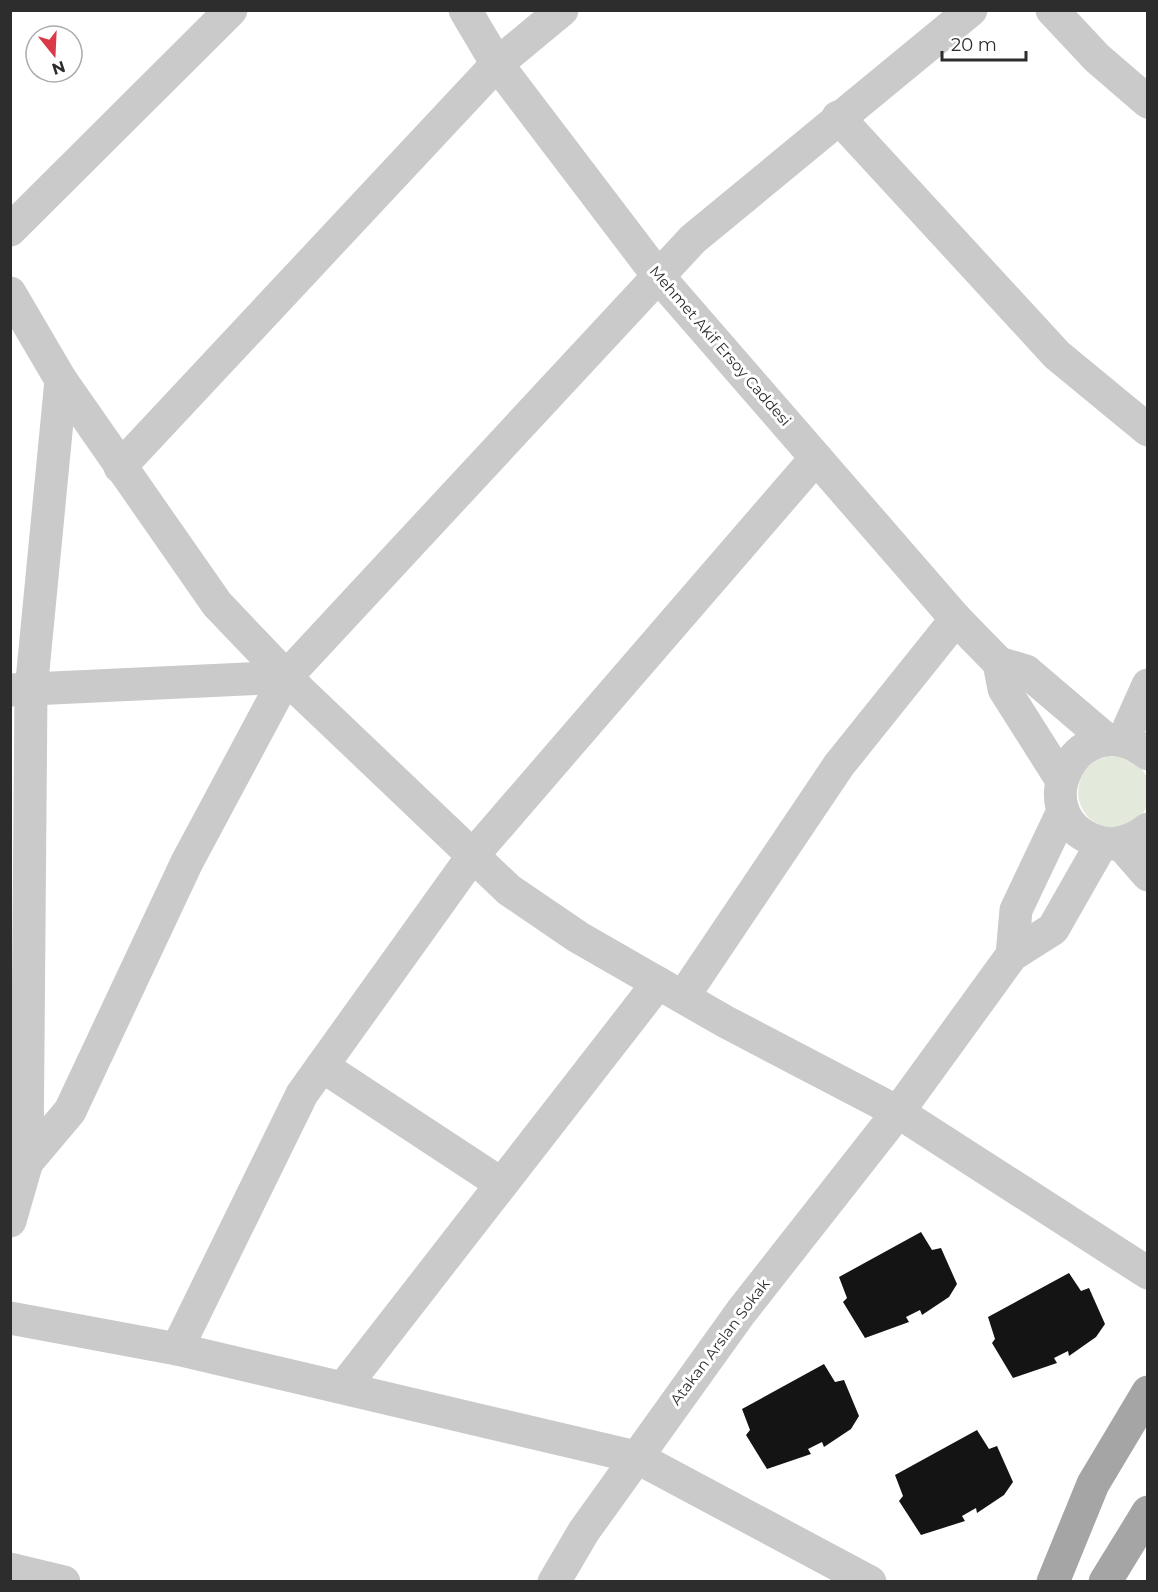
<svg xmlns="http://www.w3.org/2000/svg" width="1158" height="1592" font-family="Montserrat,sans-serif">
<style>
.green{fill:#e3eadb}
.building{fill:#141414}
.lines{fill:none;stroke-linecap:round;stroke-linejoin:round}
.minor{stroke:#cacaca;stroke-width:33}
.major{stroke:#a5a5a5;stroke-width:33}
.labels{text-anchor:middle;stroke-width:6;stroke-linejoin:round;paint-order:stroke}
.street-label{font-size:15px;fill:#2d2d2d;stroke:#fff}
</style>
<rect width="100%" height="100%" fill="#fff"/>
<circle class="green" cx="1114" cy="792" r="36"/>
<g class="building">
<polygon points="921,1232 932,1250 941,1248 957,1284 949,1297 922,1315 920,1310 906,1317 909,1322 865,1338 843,1302 847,1298 839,1277"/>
<polygon points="1069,1273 1081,1291 1089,1288 1105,1324 1096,1337 1069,1356 1068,1351 1054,1358 1057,1363 1013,1378 992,1343 995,1339 988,1317"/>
<polygon points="824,1364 835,1382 844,1380 859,1416 851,1429 824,1447 822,1442 808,1449 811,1454 767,1469 746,1435 750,1430 742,1409"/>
<polygon points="977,1430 989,1449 997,1446 1013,1482 1004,1495 977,1513 976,1508 962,1516 965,1521 921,1535 899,1501 903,1496 895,1475"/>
</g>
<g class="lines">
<g class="minor">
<polyline points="465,10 497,64 659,277 956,619 999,663 1026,671 1107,740"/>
<polyline points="1052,10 1097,58 1148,102"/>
<polyline points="838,117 1057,355 1148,430"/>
<polyline points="10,230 231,10"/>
<polyline points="10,293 61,380 217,604 300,691 509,890 578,937 726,1022 898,1112 1148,1273"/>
<polyline points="120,467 497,64 562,10"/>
<polyline points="999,663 1004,689 1061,779"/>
<polyline points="10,690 286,677 693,239 971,10"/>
<polyline points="1123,741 1148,685"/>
<path d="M1148 754C1081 700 1019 813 1096 841 1115 848 1133 841 1148 829"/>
<polyline points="1120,843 1148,875"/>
<polyline points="1012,955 1016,910 1063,811"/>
<polyline points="683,997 839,765 956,619"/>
<polyline points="322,1066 500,1183"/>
<polyline points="27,1162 70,1111 187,862 286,677"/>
<polyline points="10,1221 27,1162 31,691 61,380"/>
<polyline points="10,1318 177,1349 636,1457 870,1582"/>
<polyline points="177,1349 302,1094 474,854 816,458"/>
<polyline points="344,1387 658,983"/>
<polyline points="10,1569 64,1582"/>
<polyline points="554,1582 584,1531 741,1312 898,1112 1012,955 1053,929 1102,843"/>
</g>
<g class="major">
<polyline points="1053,1582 1093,1484 1148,1392"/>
<polyline points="1105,1582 1148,1512"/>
</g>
</g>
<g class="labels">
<g class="street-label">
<text transform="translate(720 346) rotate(49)" y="5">Mehmet Akif Ersoy Caddesi</text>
<text transform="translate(720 1342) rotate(-53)" y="5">Atakan Arslan Sokak</text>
</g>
</g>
<rect width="1158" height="1592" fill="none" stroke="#2d2d2d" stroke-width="24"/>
<g transform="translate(54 54) rotate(162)"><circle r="28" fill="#ffffff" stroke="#ababab" stroke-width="1.5"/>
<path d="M0-4.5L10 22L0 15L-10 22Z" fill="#da3949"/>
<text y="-9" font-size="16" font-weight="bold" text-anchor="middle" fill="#2d2d2d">N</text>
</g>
<path d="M942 51v9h84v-9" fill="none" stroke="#2d2d2d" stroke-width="3"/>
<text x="951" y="51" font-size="18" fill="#2d2d2d" stroke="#ffffff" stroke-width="4.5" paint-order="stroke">20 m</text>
</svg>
